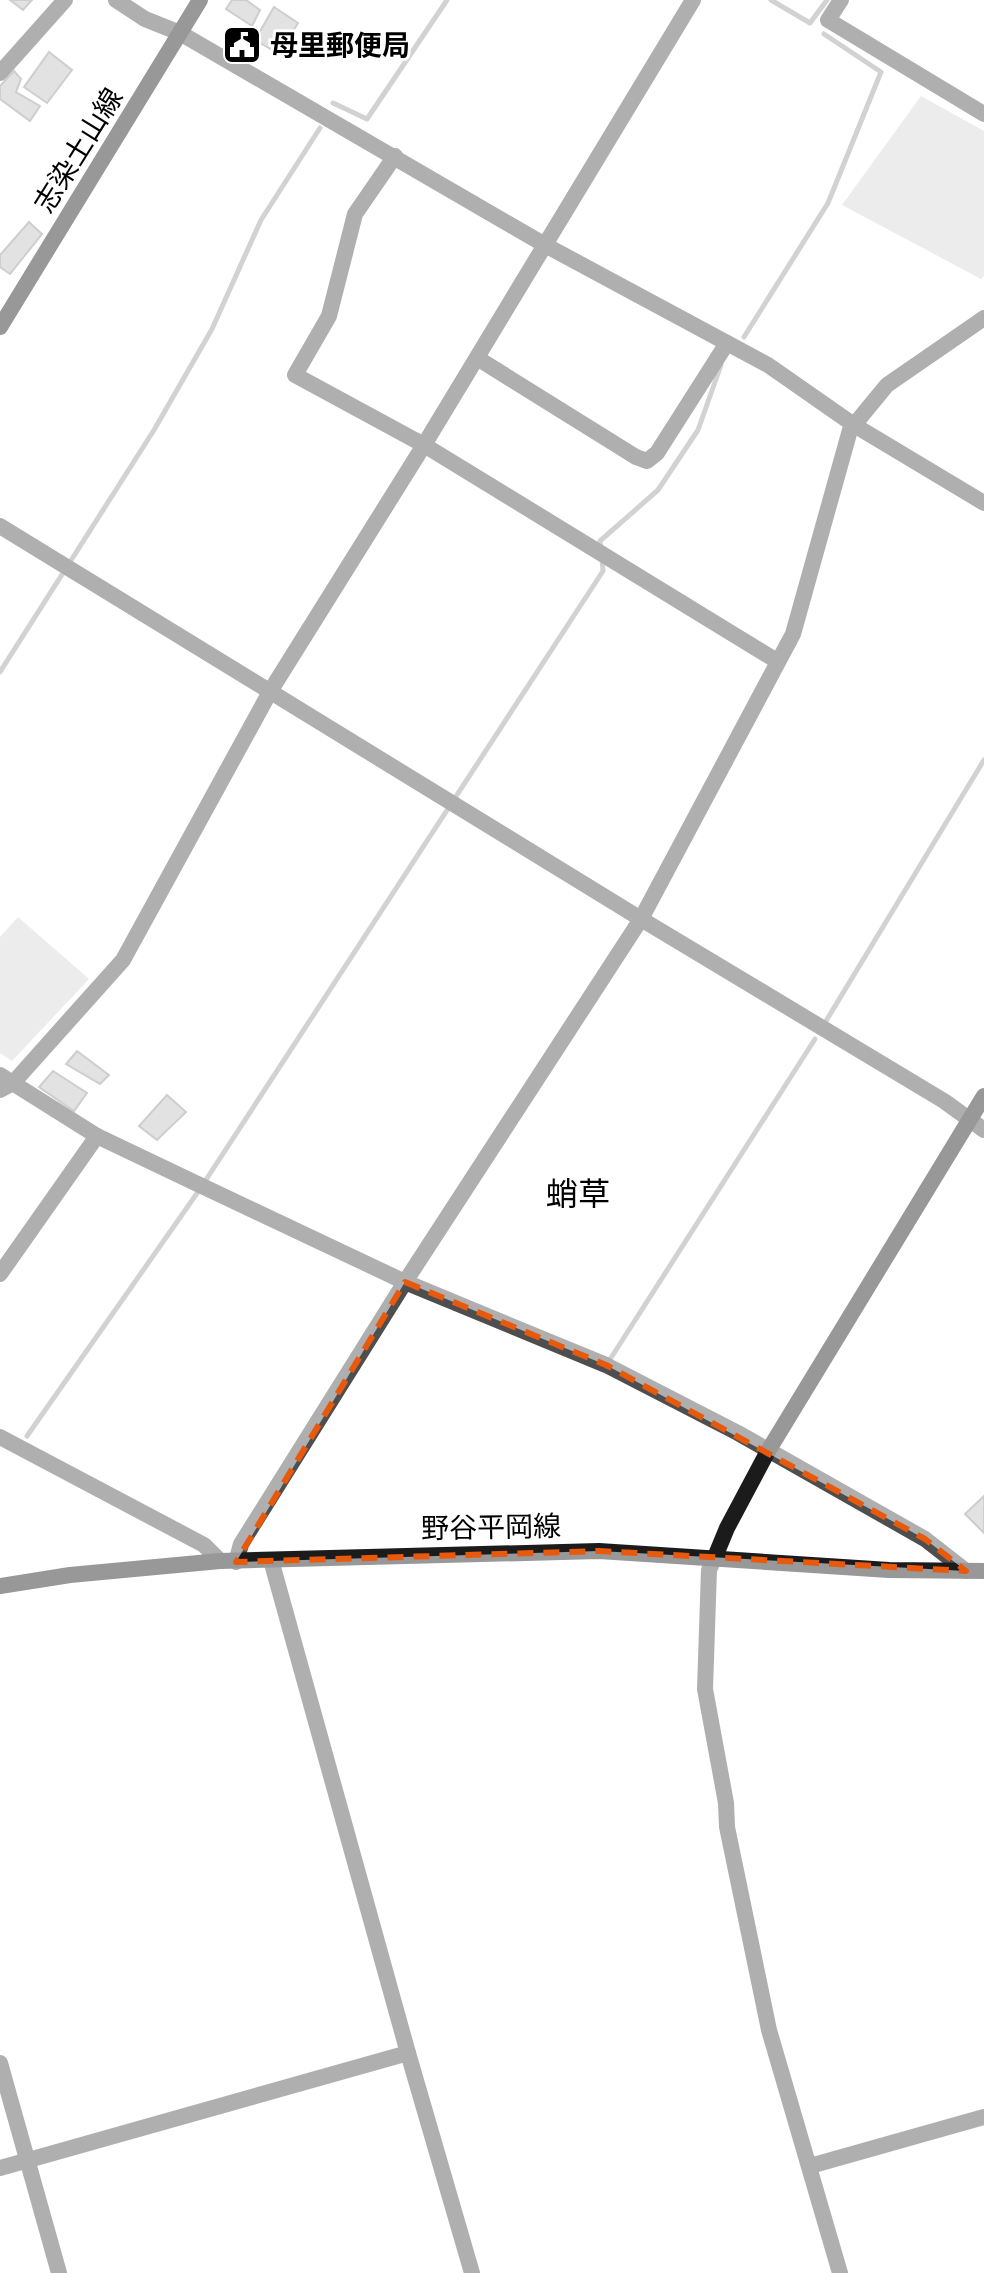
<svg xmlns="http://www.w3.org/2000/svg" width="984" height="2273" font-family="'PT Sans','Noto Sans JP',sans-serif">
<style>
.green{fill:#d5d5d5}
.lines{fill:none;stroke-linecap:round;stroke-linejoin:round}
.stream{stroke:#9c9c9c;stroke-width:5}
.building{fill:#bebebe;stroke:#929292;stroke-width:2}
.street{stroke:#4e4e4e;stroke-width:16}
.secondary{stroke:#1b1b1b;stroke-width:16}
.marked{fill:none;stroke:#e8590c;stroke-width:6;stroke-dasharray:16 10;stroke-linejoin:round}
.labels{text-anchor:middle;stroke-width:6;stroke-linejoin:round;paint-order:stroke}
.poi-label{font-size:28px;font-weight:bold;fill:#000;stroke:#fff;text-anchor:start}
.street-label{font-size:28px;fill:#000;stroke:#fff}
.quarter-label{font-size:32px;fill:#000;stroke:#fff}
</style>
<rect width="100%" height="100%" fill="#fff"/>
<g class="green">
<polygon points="921,96 984,131 984,276 981,279 842,205"/>
<polygon points="18,917 89,979 12,1061 0,1053 0,937"/>
</g>
<g class="lines">
<g class="stream">
<polyline points="771,0 810,23 827,0"/>
<polyline points="333,103 367,119 447,0"/>
<polyline points="744,337 828,203 881,72 824,34"/>
<polyline points="601,549 600,541 658,490 698,430 721,365"/>
<polyline points="0,672 154,430 212,329 261,220 320,128"/>
<polyline points="826,1021 984,760"/>
<polyline points="609,1361 815,1039"/>
<polyline points="27,1436 200,1189 603,571 602,559"/>
</g>
</g>
<g class="building">
<polygon points="10,0 32,0 23,10"/>
<polygon points="246,0 260,10 252,26 226,9 232,0"/>
<polygon points="274,7 298,23 279,54 255,40"/>
<polygon points="49,52 72,70 47,103 24,87"/>
<polygon points="14,71 21,79 16,92 40,106 30,121 0,99 0,86"/>
<polygon points="29,222 42,234 10,274 0,267 0,255"/>
<polygon points="77,1051 109,1075 100,1084 66,1064"/>
<polygon points="53,1071 87,1093 74,1111 39,1087"/>
<polygon points="167,1095 186,1112 157,1140 139,1126"/>
<polygon points="984,1496 984,1533 965,1514"/>
</g>
<g class="lines">
<g class="street">
<polyline points="116,0 145,19 180,33 545,245 768,365 854,425 984,503"/>
<polyline points="841,0 828,20 984,114"/>
<polyline points="0,73 65,0"/>
<polyline points="395,156 355,214 329,316 295,375 424,445 777,661"/>
<polyline points="477,358 636,457 647,461 657,453 727,343"/>
<polyline points="0,526 641,919 944,1101 984,1130"/>
<polyline points="0,1075 97,1136 185,1178 405,1282 606,1365 738,1433 925,1539 966,1571"/>
<polyline points="0,1090 13,1083 123,960 271,690 424,445 693,0"/>
<polyline points="0,1274 97,1136"/>
<polyline points="0,1437 204,1545 220,1561"/>
<polyline points="715,1557 709,1570 705,1689 726,1803 727,1827 769,2030 840,2273"/>
<polyline points="271,1560 408,2053 472,2273"/>
<polyline points="236,1562 241,1544 405,1282 641,919 793,634 850,430 887,385 984,318"/>
<polyline points="0,2063 59,2273"/>
<polyline points="810,2166 984,2117"/>
<polyline points="0,2168 408,2053"/>
</g>
<g class="secondary">
<polyline points="0,327 200,0"/>
<polyline points="715,1557 727,1528 768,1451 984,1096"/>
<polyline points="0,1586 70,1575 220,1561 599,1551 889,1570 984,1571"/>
</g>
</g>
<path d="M0 0H984V2273H0ZM405 1282 606 1365 925 1539 966 1571 599 1551 236 1562Z" fill="#fff" fill-opacity=".55" fill-rule="evenodd"/>
<path class="marked" d="M405 1282 606 1365 925 1539 966 1571 599 1551 236 1562Z"/>
<defs>
<symbol id="civic-square" viewBox="-11 -11 22 22"><rect x="-9" y="-9" width="18" height="18" rx="4" fill="#000" stroke="#fff"/><path d="M-.6-6.5H3V-4.5H.6V-3L4-1V1h2V6H-6V1h2V-1L-.6-3ZM-1.2 2.5V6h2.4V2.5Z" fill="#fff"/></symbol>
</defs>
<g fill-rule="evenodd">
<use href="#civic-square" x="220" y="23" width="44" height="44"/>
</g>
<g class="labels">
<g class="poi-label">
<text x="270" y="55">母里郵便局</text>
</g>
<g class="street-label">
<text transform="translate(78 150) rotate(-58)" y="10">志染土山線</text>
<text transform="translate(491 1527) rotate(-1)" y="10">野谷平岡線</text>
</g>
<g class="quarter-label">
<text x="578" y="1205">蛸草</text>
</g>
</g>
</svg>
